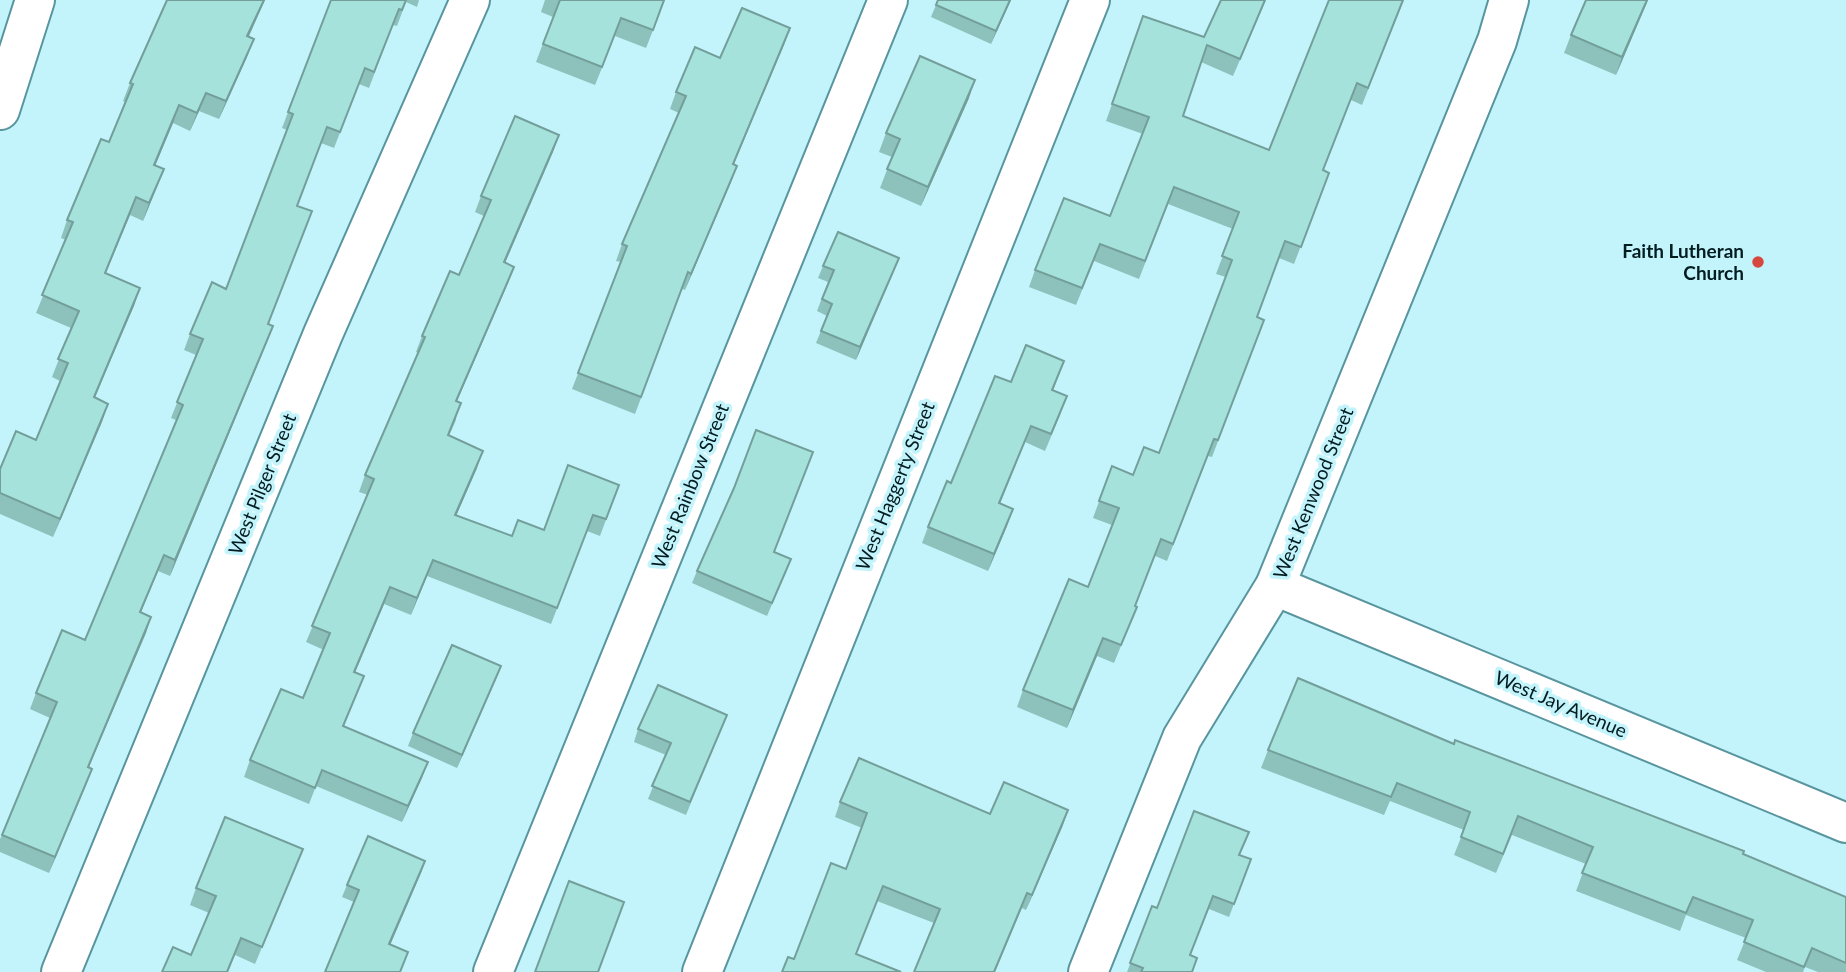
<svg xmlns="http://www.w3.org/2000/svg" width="1846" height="972" font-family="Lato,sans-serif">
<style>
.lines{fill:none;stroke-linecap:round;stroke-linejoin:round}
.minor-casing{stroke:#59959e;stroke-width:42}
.minor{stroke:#fff;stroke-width:38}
.wall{fill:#8dc2bc}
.shaded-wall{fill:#739e99}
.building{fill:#a4e2db;stroke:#739e99;stroke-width:2}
.poi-dot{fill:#d6483f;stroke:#c3f4fc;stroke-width:2.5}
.labels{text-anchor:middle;stroke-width:7;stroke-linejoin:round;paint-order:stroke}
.poi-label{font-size:19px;font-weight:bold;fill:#031c20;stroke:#c3f4fc;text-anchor:end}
.street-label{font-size:19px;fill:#031c20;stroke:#c3f4fc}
</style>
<rect width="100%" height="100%" fill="#c3f4fc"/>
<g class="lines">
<defs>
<g id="minor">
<polyline points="0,110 35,0"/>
<polyline points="1275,586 1846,823"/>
<polyline points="61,972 323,334 470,0"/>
<polyline points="493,972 888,0"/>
<polyline points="702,972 1090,0"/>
<polyline points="1088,972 1182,738 1275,586 1497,41 1509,0"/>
</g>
</defs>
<use href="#minor" class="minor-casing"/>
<use href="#minor" class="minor"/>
</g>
<g class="wall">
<polygon points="331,0 419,0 417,7 406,2 397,26 393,25 369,88 359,84 334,148 321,143 297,206 269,324 267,342 170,576 158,571 141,612 151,617 89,767 92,769 86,785 49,873 0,852 0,839 2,835 50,718 30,709 36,693 85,640 176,420 171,418 196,355 184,350 190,334 226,289 287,130 282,128"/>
<polygon points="545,0 665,0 646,48 615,36 595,85 536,62 553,17 541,12"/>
<polygon points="938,0 1011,0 991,44 931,17"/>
<polygon points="1266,0 1233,76 1201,62 1183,116 1269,150 1404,0 1362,105 1351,100 1323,171 1329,173 1294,264 1279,258 1257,317 1264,320 1212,457 1208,456 1167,561 1155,556 1135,606 1137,607 1130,624 1114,663 1097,656 1067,728 1017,707 1023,690 1088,587 1112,525 1093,518 1112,466 1133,475 1159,453 1226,277 1216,274 1233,229 1168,204 1139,279 1094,261 1076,305 1029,287 1035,270 1110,216 1143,134 1106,121 1143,16 1204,37"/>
<polygon points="1648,0 1616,75 1564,53 1571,35"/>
<polygon points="790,28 734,164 737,166 731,182 685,290 682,289 635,414 572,389 621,262 616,261 622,244 679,113 670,109 676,92 720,58"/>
<polygon points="249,37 247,57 219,119 199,111 190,131 173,123 155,165 164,169 143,221 130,215 106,273 140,288 95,398 108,404 53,537 0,514 0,469 36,440 60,381 52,377 71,328 36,313 66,240 61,238 67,220 109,142 125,102 123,101 130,83"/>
<polygon points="969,98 921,206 880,188 892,157 879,152 886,133"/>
<polygon points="559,135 505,263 514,267 508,283 457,401 456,420 449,436 477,468 456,516 512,536 544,530 619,485 600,536 587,531 551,624 427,576 411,615 384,604 355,672 364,676 344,726 428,762 402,822 316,786 309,804 244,777 250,760 303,698 324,650 306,642 368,495 359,492 365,475 418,353 416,352 422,336 459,275 484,216 475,212 481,196"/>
<polygon points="899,258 856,360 816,343 827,316 817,311 828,282 818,278 823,266"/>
<polygon points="1064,361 1053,391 1061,413 1045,451 1025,442 1000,504 1007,526 988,571 922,543 928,527 951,483 1011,382"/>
<polygon points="775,552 786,572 767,616 692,583 697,571"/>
<polygon points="501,666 457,768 408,746 413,733"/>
<polygon points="727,715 686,815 648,799 666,755 634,742 638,729"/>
<polygon points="1454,744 1743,854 1846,897 1846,972 1818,972 1805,967 1803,972 1766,972 1737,960 1746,938 1686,915 1680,931 1576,891 1586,864 1512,835 1496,873 1454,855 1464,830 1390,801 1384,815 1261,768 1268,750"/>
<polygon points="840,802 990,814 1063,825 1026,910 1022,908 995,972 914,972 934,923 877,901 794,959 846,869 862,828 835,817"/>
<polygon points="303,849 255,964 235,955 228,972 162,972 191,955 209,913 190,905 196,888"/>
<polygon points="1240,856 1251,859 1229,917 1209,909 1190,956 1192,972 1127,972 1152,906 1157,908"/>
<polygon points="425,861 421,873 354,902 342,897 347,885"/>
</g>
<g class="shaded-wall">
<polygon points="264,0 265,0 241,54 247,36"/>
<polygon points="1010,0 1011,0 991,44 996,31"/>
<polygon points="1647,0 1648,0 1616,75 1622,57"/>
<polygon points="790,28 784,45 727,180 733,164"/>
<polygon points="254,39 247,57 219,119 226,101"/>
<polygon points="975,80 969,98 921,206 928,187"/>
<polygon points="206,93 199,111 190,131 197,113"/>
<polygon points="179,105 173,123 148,183 154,165"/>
<polygon points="559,135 553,152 498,279 504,262"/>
<polygon points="737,166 731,182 685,290 691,274"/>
<polygon points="164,169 157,187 143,221 149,203"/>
<polygon points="136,197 130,215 98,291 105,273"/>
<polygon points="899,258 894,271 856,360 860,347"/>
<polygon points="514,267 508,283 450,417 456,401"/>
<polygon points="140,288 134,306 87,415 94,397"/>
<polygon points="273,326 267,342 170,576 175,560"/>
<polygon points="108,404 102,422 53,537 60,519"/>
<polygon points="483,451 477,468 449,532 455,515"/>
<polygon points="1013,509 1007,526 988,571 994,554"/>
<polygon points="164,555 158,571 134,628 140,612"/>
<polygon points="433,560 427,576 411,615 417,598"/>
<polygon points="390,587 384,604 348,689 354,672"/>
<polygon points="151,617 146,633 82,783 88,767"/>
<polygon points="1103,638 1097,656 1067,728 1073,710"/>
<polygon points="501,666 496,679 457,768 462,755"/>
<polygon points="428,762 422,778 402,822 408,806"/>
<polygon points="92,769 86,785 49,873 55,857"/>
<polygon points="1068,810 1063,825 1026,910 1032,895"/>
<polygon points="425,861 421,873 385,957 389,944"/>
</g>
<g class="building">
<polygon points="167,0 264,0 247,36 254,39 226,101 206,93 197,113 179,105 154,165 164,169 149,203 136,197 105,273 140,288 94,397 108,404 60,519 0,493 0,469 16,431 36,440 68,363 58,359 79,311 42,295 73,222 67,220 101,139 109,142 133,84 130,83"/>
<polygon points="331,0 406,0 402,10 399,9 374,72 365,68 340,132 327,127 297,206 312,211 268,324 273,326 175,560 164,555 140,612 151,617 88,767 92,769 55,857 2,835 57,702 36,693 62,630 85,640 183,405 177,402 203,339 190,334 212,282 226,289 293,114 288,112"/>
<polygon points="560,0 664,0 653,30 621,18 602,67 543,44"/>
<polygon points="938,0 1010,0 996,31 936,5"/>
<polygon points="1221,0 1265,0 1240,59 1207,45 1183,116 1269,150 1329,0 1403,0 1368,88 1357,83 1323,170 1329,173 1301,247 1285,241 1257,317 1264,320 1218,440 1214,439 1173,544 1161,539 1135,606 1137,607 1121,645 1103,638 1073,710 1023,690 1069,579 1088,587 1119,508 1099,501 1112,466 1133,475 1144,447 1159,453 1232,260 1222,256 1239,212 1174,187 1145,261 1100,244 1082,288 1035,270 1064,198 1110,216 1149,117 1112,104 1143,16 1204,37"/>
<polygon points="1586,0 1647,0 1622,57 1571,35"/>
<polygon points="742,8 790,28 733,164 737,166 691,274 688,272 641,397 578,373 627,246 622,244 686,96 676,92 695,47 720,58"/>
<polygon points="920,56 975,80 928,187 887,169 900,139 886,133"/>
<polygon points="515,116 559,135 504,262 514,267 456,401 461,403 448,435 483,451 455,515 512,536 518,520 544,530 568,465 619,485 606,519 593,515 557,608 433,560 417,598 390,587 354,672 364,676 343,726 428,762 408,806 322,770 315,788 250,760 281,689 303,698 330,633 312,626 374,479 365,475 425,337 422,336 450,271 459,275 491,200 481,196"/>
<polygon points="838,232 899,258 860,347 821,331 832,304 822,299 834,270 823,266"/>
<polygon points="1026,345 1064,361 1052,390 1067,396 1051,434 1031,426 999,503 1013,509 994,554 928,527 947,481 951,483 995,376 1011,382"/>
<polygon points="756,430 813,452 774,552 791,559 772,603 697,571 734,488"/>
<polygon points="452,645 501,666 462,755 413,733"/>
<polygon points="1298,678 1454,744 1455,740 1744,851 1743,854 1846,897 1846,963 1812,948 1804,967 1744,942 1753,920 1693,897 1686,913 1582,873 1593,847 1518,816 1503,854 1461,837 1470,812 1397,783 1391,797 1268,750"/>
<polygon points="658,685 727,715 690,802 652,786 671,743 638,729"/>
<polygon points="859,758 990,814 1004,782 1068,810 1032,895 1027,893 994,972 914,972 940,909 883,886 856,954 901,972 782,972 788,957 794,959 831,863 846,869 867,813 840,802"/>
<polygon points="1194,811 1249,832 1239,855 1251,859 1234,904 1213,896 1190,955 1197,958 1192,972 1141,972 1143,968 1130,963 1152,906 1157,908"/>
<polygon points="225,817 303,849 262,947 241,938 227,972 162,972 173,947 191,955 216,896 196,888"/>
<polygon points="368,836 425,861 389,944 408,952 400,972 325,972 359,890 347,885"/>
<polygon points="569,881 624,902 598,972 535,972"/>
</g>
<circle class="poi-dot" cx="1758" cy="262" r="7"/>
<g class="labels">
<g class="poi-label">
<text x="1744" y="258">Faith Lutheran<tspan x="1744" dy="22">Church</tspan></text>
</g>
<g class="street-label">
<text transform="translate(262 484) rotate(-68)" y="7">West Pilger Street</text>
<text transform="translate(690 486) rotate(-68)" y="7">West Rainbow Street</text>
<text transform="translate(895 486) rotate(-68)" y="7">West Haggerty Street</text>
<text transform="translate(1313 493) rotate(-68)" y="7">West Kenwood Street</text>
<text transform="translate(1561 704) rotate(23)" y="7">West Jay Avenue</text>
</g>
</g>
</svg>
